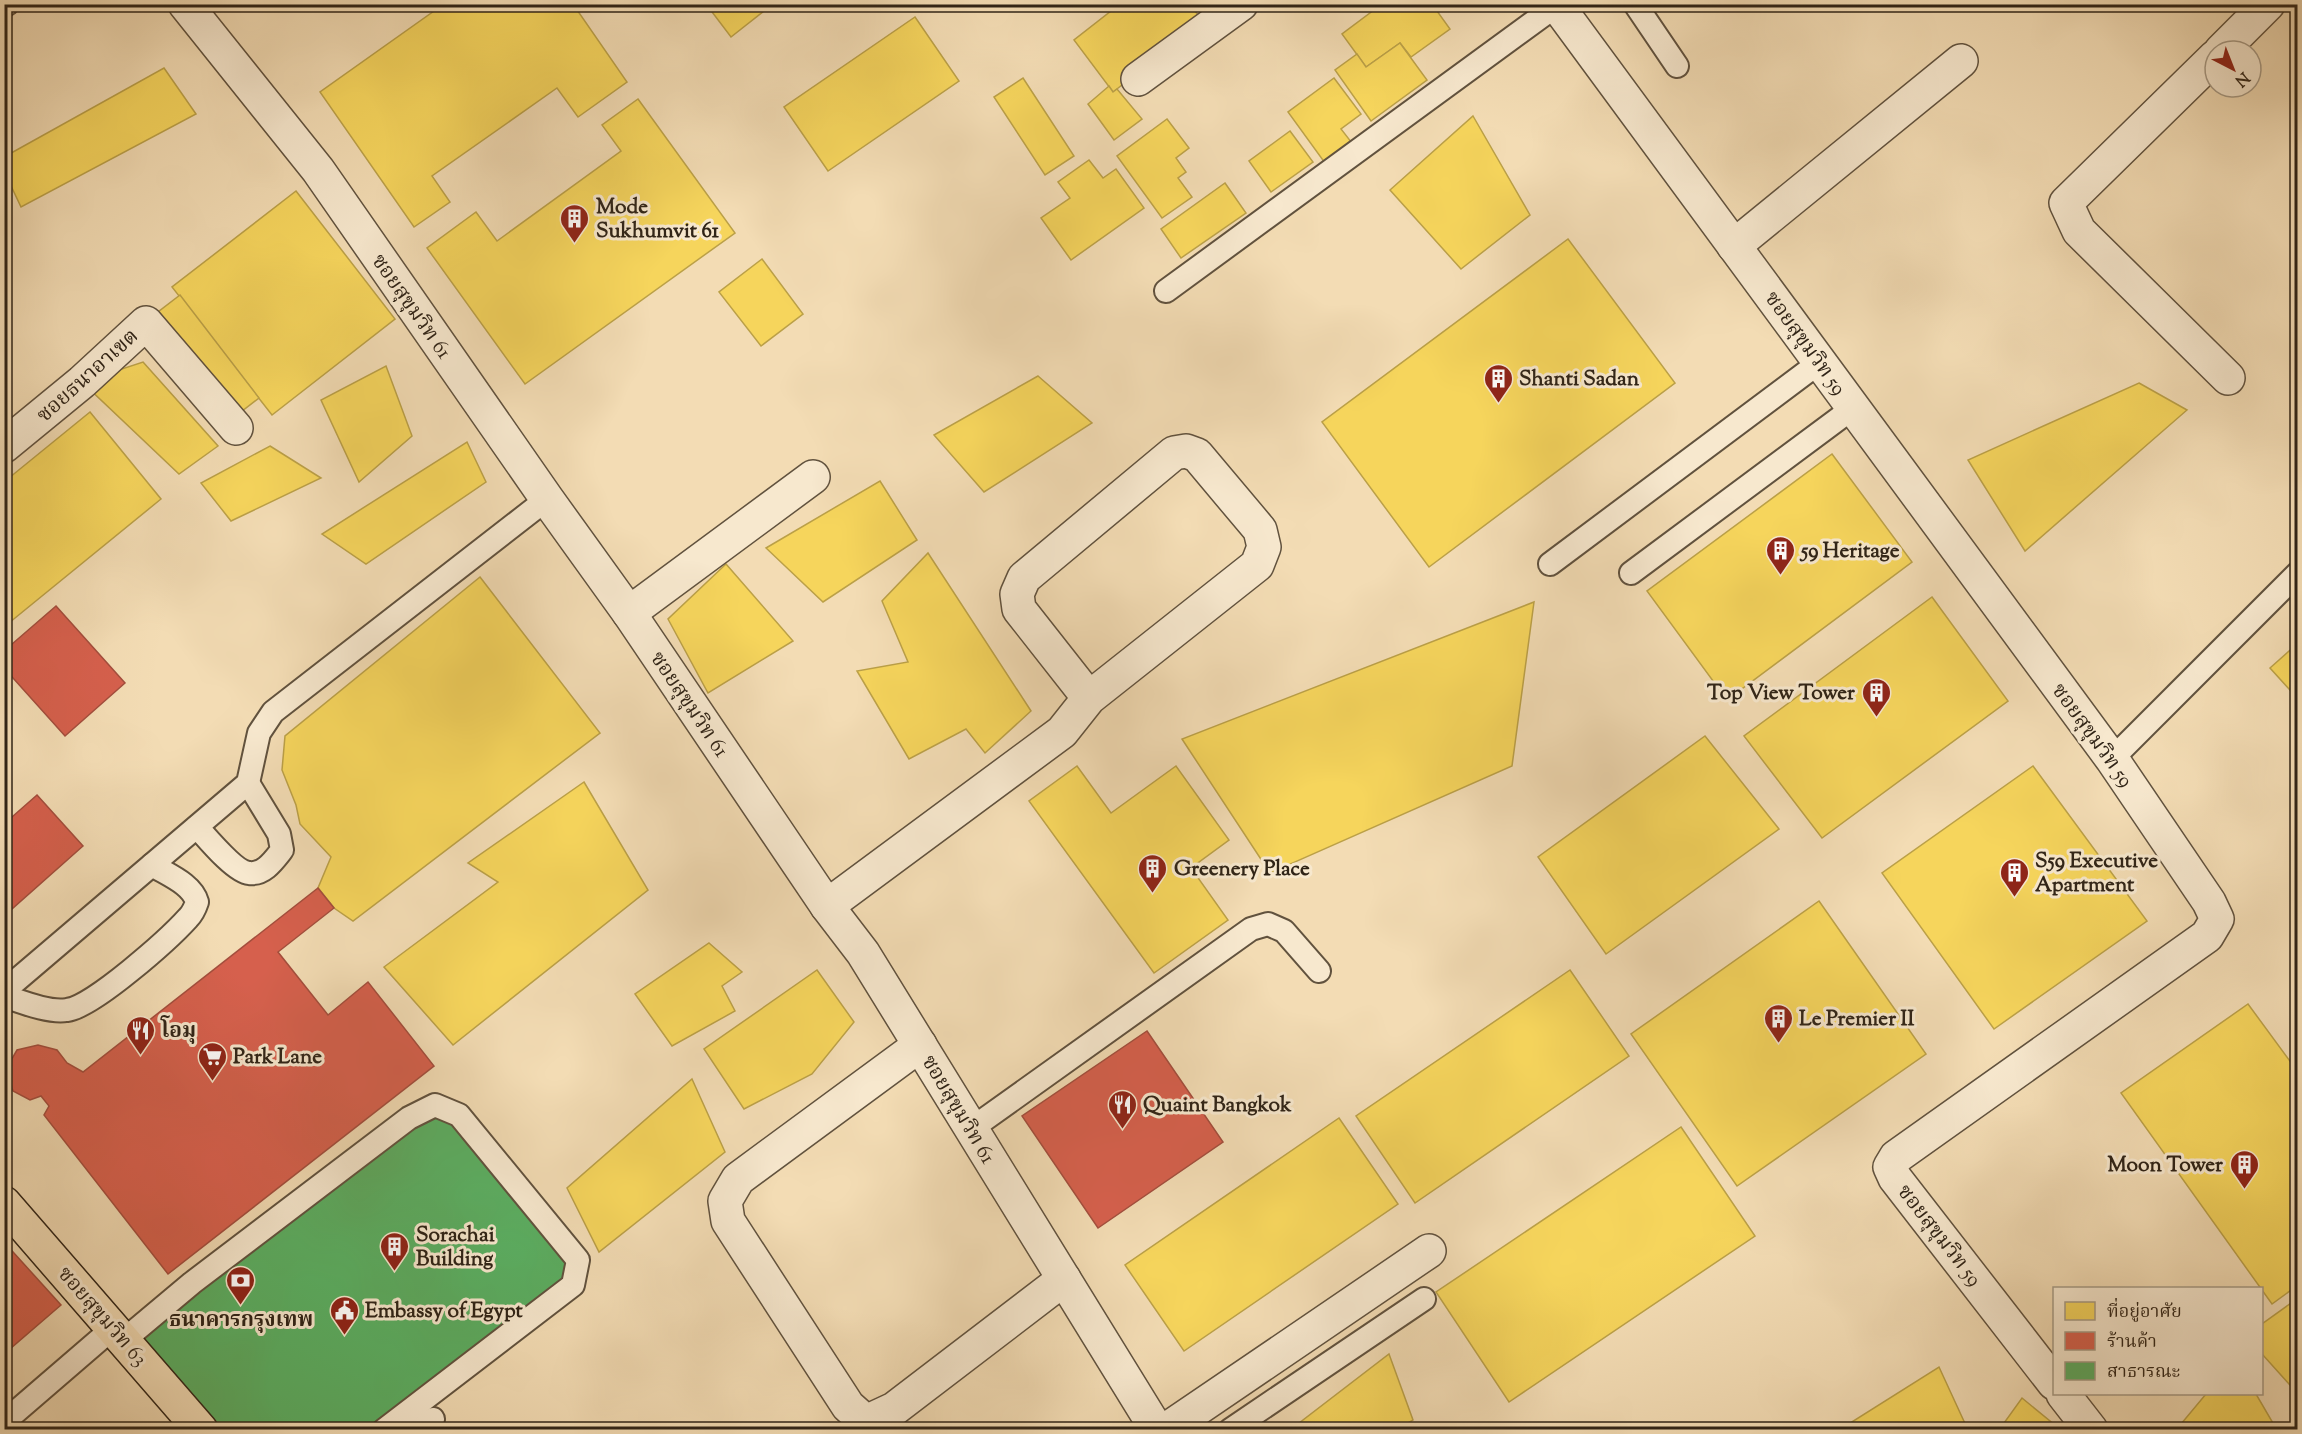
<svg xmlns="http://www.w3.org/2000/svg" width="2302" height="1434" font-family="'Sorts Mill Goudy','Noto Serif Thai',serif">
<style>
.homes{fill:#f6d55c;stroke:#bba047;stroke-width:1.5}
.shops{fill:#d6604d;stroke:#a44e3d;stroke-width:1.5}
.public{fill:#5aae61;stroke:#4d854b;stroke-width:1.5}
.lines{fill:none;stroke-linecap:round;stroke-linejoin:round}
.service-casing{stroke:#61523e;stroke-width:26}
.minor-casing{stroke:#61523e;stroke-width:36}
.primary-casing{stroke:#302417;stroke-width:36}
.service{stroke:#f7e8ce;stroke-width:22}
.minor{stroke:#f7e8ce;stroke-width:33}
.primary{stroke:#f3dcb4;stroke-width:33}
.labels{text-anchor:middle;stroke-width:6;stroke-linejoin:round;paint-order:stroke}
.poi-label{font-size:21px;font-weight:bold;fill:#302417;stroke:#f7e8ce;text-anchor:start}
.street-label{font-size:21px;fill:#302417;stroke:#f7e8ce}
</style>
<rect width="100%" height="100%" fill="#f3dcb4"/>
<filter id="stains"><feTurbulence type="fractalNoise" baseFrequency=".00333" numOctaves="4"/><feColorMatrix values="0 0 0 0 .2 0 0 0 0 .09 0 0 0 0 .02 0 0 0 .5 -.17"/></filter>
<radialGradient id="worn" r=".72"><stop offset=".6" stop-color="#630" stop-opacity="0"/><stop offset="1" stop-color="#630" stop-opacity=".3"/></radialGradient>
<g class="homes">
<polygon points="444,4 573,4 627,82 578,117 557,88 432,176 450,202 414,227 320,92"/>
<polygon points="706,4 773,4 731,37"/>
<polygon points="1120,4 1190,4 1203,22 1113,92 1074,40"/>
<polygon points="1382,4 1432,4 1450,29 1411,57 1400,43 1366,67 1342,34"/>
<polygon points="915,17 959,81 828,171 784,107"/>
<polygon points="1400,43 1427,80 1371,121 1335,70 1357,54 1366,67"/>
<polygon points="164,68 196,114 21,207 4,171 4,157"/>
<polygon points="1023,78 1074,156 1045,175 994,97"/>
<polygon points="1334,78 1361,114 1341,129 1352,143 1325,163 1288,112"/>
<polygon points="1109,86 1113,92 1117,89 1142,119 1114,140 1088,104"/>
<polygon points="638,99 735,233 525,384 427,248 476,212 497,241 621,151 602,125"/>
<polygon points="1473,116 1530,215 1461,269 1390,190"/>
<polygon points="1167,119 1189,148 1176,158 1186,172 1178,178 1192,197 1162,218 1117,156"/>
<polygon points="1290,131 1313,162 1271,192 1249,161"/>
<polygon points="1089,160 1103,178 1116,169 1144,208 1071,260 1041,218 1070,198 1058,182"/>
<polygon points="1225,183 1246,213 1181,258 1161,229"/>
<polygon points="296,191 395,319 272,415 172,287"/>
<polygon points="1568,239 1675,383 1429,567 1322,422"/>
<polygon points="762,259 803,314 761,346 719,292"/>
<polygon points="180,295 259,398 237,415 158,312"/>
<polygon points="143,362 218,446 179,474 82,382"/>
<polygon points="4,366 10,375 4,379"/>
<polygon points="386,366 412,436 359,482 321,400"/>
<polygon points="1038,376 1092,423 984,492 934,435"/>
<polygon points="2139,383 2187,410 2025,551 1968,460"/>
<polygon points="90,412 161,499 4,627 4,482"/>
<polygon points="467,442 486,482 366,564 322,534"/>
<polygon points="270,446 321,478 231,521 201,483"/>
<polygon points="1832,454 1912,562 1727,700 1647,591"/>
<polygon points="880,481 917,540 823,602 766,548"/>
<polygon points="928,553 1031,711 985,753 966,729 909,759 857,671 908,662 882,601"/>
<polygon points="726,564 793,641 708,693 668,619"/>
<polygon points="480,577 600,733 353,921 334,908 318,888 331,857 300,824 296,805 282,770 285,736"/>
<polygon points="1932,597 2008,701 1822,838 1744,736"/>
<polygon points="1534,602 1512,766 1270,873 1182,739"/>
<polygon points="2298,643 2298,699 2270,668"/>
<polygon points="1705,736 1779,829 1606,954 1538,857"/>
<polygon points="1077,766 1111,813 1176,766 1229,840 1191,868 1228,920 1154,973 1029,801"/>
<polygon points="2033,766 2147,921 1994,1029 1882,873"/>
<polygon points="584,782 648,890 453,1045 384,967 498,882 468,863"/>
<polygon points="1819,901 1926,1054 1737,1186 1631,1034"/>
<polygon points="709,943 742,972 722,986 735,1011 672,1046 635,994"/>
<polygon points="817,970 854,1022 812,1074 744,1109 704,1049"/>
<polygon points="1570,970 1629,1056 1415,1203 1356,1116"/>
<polygon points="2248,1004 2298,1072 2298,1285 2272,1304 2121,1093"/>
<polygon points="692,1079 725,1152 599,1252 567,1188"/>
<polygon points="1339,1118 1398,1204 1184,1351 1125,1265"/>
<polygon points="1681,1127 1755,1236 1509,1402 1436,1292"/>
<polygon points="2298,1298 2298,1394 2262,1354 2262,1324"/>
<polygon points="1389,1354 1413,1420 1397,1430 1290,1430"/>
<polygon points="1939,1367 1968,1430 1839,1430"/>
<polygon points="2206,1394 2256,1394 2277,1430 2176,1430"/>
<polygon points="2022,1398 2061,1430 1999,1430"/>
</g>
<g class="shops">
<polygon points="56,606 125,683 65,736 4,668 4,651"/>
<polygon points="37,795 83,846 4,916 4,824"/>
<polygon points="318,888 334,908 278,952 328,1015 368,982 434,1066 168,1274 44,1115 49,1106 41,1096 30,1100 13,1091 6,1069 17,1050 38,1045 57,1050 67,1063 83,1072"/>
<polygon points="1147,1031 1223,1142 1098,1228 1022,1116"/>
<polygon points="4,1242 61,1305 4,1354"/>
</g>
<polygon class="public" points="436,1112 456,1121 571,1263 567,1279 374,1430 210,1430 132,1339 414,1123"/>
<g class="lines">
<defs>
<g id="service">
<polyline points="1635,4 1677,66"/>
<polyline points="4,6 7,4"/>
<polyline points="1166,291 1557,5"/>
<polyline points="1550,564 1820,362"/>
<polyline points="1631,573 1853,408"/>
<polyline points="2112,759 2298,573"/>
<path d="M197 827C207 838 235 872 249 873 264 875 274 860 282 850L279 834 248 783"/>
<polyline points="4,991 248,783 259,733 273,712 547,499"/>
<path d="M4 996C22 1002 49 1013 67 1010 93 1007 169 939 188 918 192 914 195 908 197 902 192 884 168 875 152 865"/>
<polyline points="971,1129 1251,929 1268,924 1284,931 1319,971"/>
<polyline points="124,1340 192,1283 409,1118 435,1105 459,1115 578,1260 573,1285 384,1430"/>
<polyline points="4,1422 113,1328"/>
<polyline points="419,1430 433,1419"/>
<polyline points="1230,1430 1424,1299"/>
</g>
<g id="minor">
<polyline points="185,4 318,170 547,499 629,613 827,906 863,953 1157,1430"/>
<polyline points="1556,4 2112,759 2209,902 2217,919 2207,936 1896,1157 1890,1167 1895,1178 2054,1383"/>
<polyline points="2221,51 2268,4"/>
<polyline points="2215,57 2066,203 2079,231 2228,378"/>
<polyline points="1138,79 1241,4"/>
<polyline points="1734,246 1961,61"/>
<polyline points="4,446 82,382 146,323 236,428"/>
<polyline points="629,613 813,477"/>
<polyline points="827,906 1062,732 1089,698 1019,609 1017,594 1024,578 1174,453 1186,451 1197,455 1260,530 1264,547 1257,565 1089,698"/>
<polyline points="920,1045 738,1179 725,1201 728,1221 848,1406 866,1422 894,1409 1064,1279"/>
<polyline points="2063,1394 2091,1430"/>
<polyline points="1166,1430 1429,1251"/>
</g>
<polyline id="primary" points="4,1203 201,1430"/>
</defs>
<use href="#service" class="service-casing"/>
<use href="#minor" class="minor-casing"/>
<use href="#primary" class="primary-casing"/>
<use href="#service" class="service"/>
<use href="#minor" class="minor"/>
<use href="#primary" class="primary"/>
</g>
<defs>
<symbol id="building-pin" viewBox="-11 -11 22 30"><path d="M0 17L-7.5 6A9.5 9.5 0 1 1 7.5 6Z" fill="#8f2418" stroke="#f7e8ce"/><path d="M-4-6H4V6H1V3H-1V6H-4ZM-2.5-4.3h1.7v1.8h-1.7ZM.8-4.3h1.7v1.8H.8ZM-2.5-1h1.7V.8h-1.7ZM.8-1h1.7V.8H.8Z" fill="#fff"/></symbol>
<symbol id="restaurant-pin" viewBox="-11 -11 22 30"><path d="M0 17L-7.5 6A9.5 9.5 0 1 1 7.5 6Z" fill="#8f2418" stroke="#f7e8ce"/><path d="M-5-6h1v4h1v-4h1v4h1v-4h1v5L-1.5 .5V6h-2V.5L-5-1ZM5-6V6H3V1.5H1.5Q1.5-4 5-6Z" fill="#fff"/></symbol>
<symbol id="supermarket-pin" viewBox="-11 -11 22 30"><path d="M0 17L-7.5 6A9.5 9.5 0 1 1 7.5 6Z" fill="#8f2418" stroke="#f7e8ce"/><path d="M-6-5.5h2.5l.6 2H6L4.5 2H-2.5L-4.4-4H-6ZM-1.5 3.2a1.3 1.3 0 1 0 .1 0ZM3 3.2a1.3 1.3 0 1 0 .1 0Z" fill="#fff"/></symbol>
<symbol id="bank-pin" viewBox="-11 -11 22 30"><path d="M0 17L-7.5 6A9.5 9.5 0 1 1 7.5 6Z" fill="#8f2418" stroke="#f7e8ce"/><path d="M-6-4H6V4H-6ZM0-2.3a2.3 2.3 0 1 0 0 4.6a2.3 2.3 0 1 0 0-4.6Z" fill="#fff"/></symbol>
<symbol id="civic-pin" viewBox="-11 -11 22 30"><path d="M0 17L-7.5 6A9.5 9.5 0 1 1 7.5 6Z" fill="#8f2418" stroke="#f7e8ce"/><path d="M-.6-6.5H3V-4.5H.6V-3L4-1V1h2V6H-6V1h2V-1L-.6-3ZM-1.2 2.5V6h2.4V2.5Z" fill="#fff"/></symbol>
</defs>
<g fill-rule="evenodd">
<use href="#building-pin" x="558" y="202" width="33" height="45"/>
<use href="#building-pin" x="1482" y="362" width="33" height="45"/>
<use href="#building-pin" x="1764" y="534" width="33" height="45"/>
<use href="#building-pin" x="1860" y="676" width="33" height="45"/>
<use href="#building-pin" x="1136" y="852" width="33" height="45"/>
<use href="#building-pin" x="1998" y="856" width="33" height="45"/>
<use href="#building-pin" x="1762" y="1002" width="33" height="45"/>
<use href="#restaurant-pin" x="124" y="1014" width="33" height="45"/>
<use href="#supermarket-pin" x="196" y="1040" width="33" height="45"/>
<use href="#restaurant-pin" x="1106" y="1088" width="33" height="45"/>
<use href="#building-pin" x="2228" y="1148" width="33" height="45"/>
<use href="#building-pin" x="378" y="1230" width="33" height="45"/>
<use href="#bank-pin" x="224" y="1264" width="33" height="45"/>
<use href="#civic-pin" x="328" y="1294" width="33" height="45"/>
</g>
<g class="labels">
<g class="poi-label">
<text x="596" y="213">Mode<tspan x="596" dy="24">Sukhumvit 61</tspan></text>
<text x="1519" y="385">Shanti Sadan</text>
<text x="1801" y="557">59 Heritage</text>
<text x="1855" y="699" text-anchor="end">Top View Tower</text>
<text x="2035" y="867">S59 Executive<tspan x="2035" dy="24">Apartment</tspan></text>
<text x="1174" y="875">Greenery Place</text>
<text x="1799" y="1025">Le Premier II</text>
<text x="161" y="1037">โอมุ</text>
<text x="233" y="1063">Park Lane</text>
<text x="1143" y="1111">Quaint Bangkok</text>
<text x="2223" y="1171" text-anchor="end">Moon Tower</text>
<text x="416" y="1241">Sorachai<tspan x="416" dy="24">Building</tspan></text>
<text x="365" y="1317">Embassy of Egypt</text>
<text x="241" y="1326" text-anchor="middle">ธนาคารกรุงเทพ</text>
</g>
<g class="street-label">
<text transform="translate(412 306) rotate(55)" y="7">ซอยสุขุมวิท 61</text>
<text transform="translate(1806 343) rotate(54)" y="7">ซอยสุขุมวิท 59</text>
<text transform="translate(87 375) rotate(-42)" y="7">ซอยธนาอาเขต</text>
<text transform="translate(690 704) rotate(56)" y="7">ซอยสุขุมวิท 61</text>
<text transform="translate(2093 735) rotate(54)" y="7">ซอยสุขุมวิท 59</text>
<text transform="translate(959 1109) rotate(59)" y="7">ซอยสุขุมวิท 61</text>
<text transform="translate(1940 1235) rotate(52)" y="7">ซอยสุขุมวิท 59</text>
<text transform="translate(103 1316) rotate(49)" y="7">ซอยสุขุมวิท 63</text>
</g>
</g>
<rect width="2302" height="1434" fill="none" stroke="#f3dcb4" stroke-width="24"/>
<rect x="6" y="6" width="2290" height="1422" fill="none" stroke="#302417" stroke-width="3"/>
<rect x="12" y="12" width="2278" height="1410" fill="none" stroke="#302417" stroke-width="1.5"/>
<rect x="2053" y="1287" width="210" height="108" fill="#f7e8ce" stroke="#a79a85" stroke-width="1.5"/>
<rect x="2065" y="1302" width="30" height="18" fill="#f6d55c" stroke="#a79a85" stroke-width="1.5"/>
<text x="2107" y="1317" font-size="18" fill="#302417">ที่อยู่อาศัย</text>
<rect x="2065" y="1332" width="30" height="18" fill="#d6604d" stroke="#a79a85" stroke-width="1.5"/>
<text x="2107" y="1347" font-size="18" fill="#302417">ร้านค้า</text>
<rect x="2065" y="1362" width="30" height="18" fill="#5aae61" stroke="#a79a85" stroke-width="1.5"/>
<text x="2107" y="1377" font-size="18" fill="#302417">สาธารณะ</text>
<g transform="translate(2233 69) rotate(138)"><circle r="28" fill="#f7e8ce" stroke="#a79a85" stroke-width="1.5"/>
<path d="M0-4.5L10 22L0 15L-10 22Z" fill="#8f2418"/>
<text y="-9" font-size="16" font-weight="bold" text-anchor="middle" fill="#302417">N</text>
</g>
<rect width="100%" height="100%" filter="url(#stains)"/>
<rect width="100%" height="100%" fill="url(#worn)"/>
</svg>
